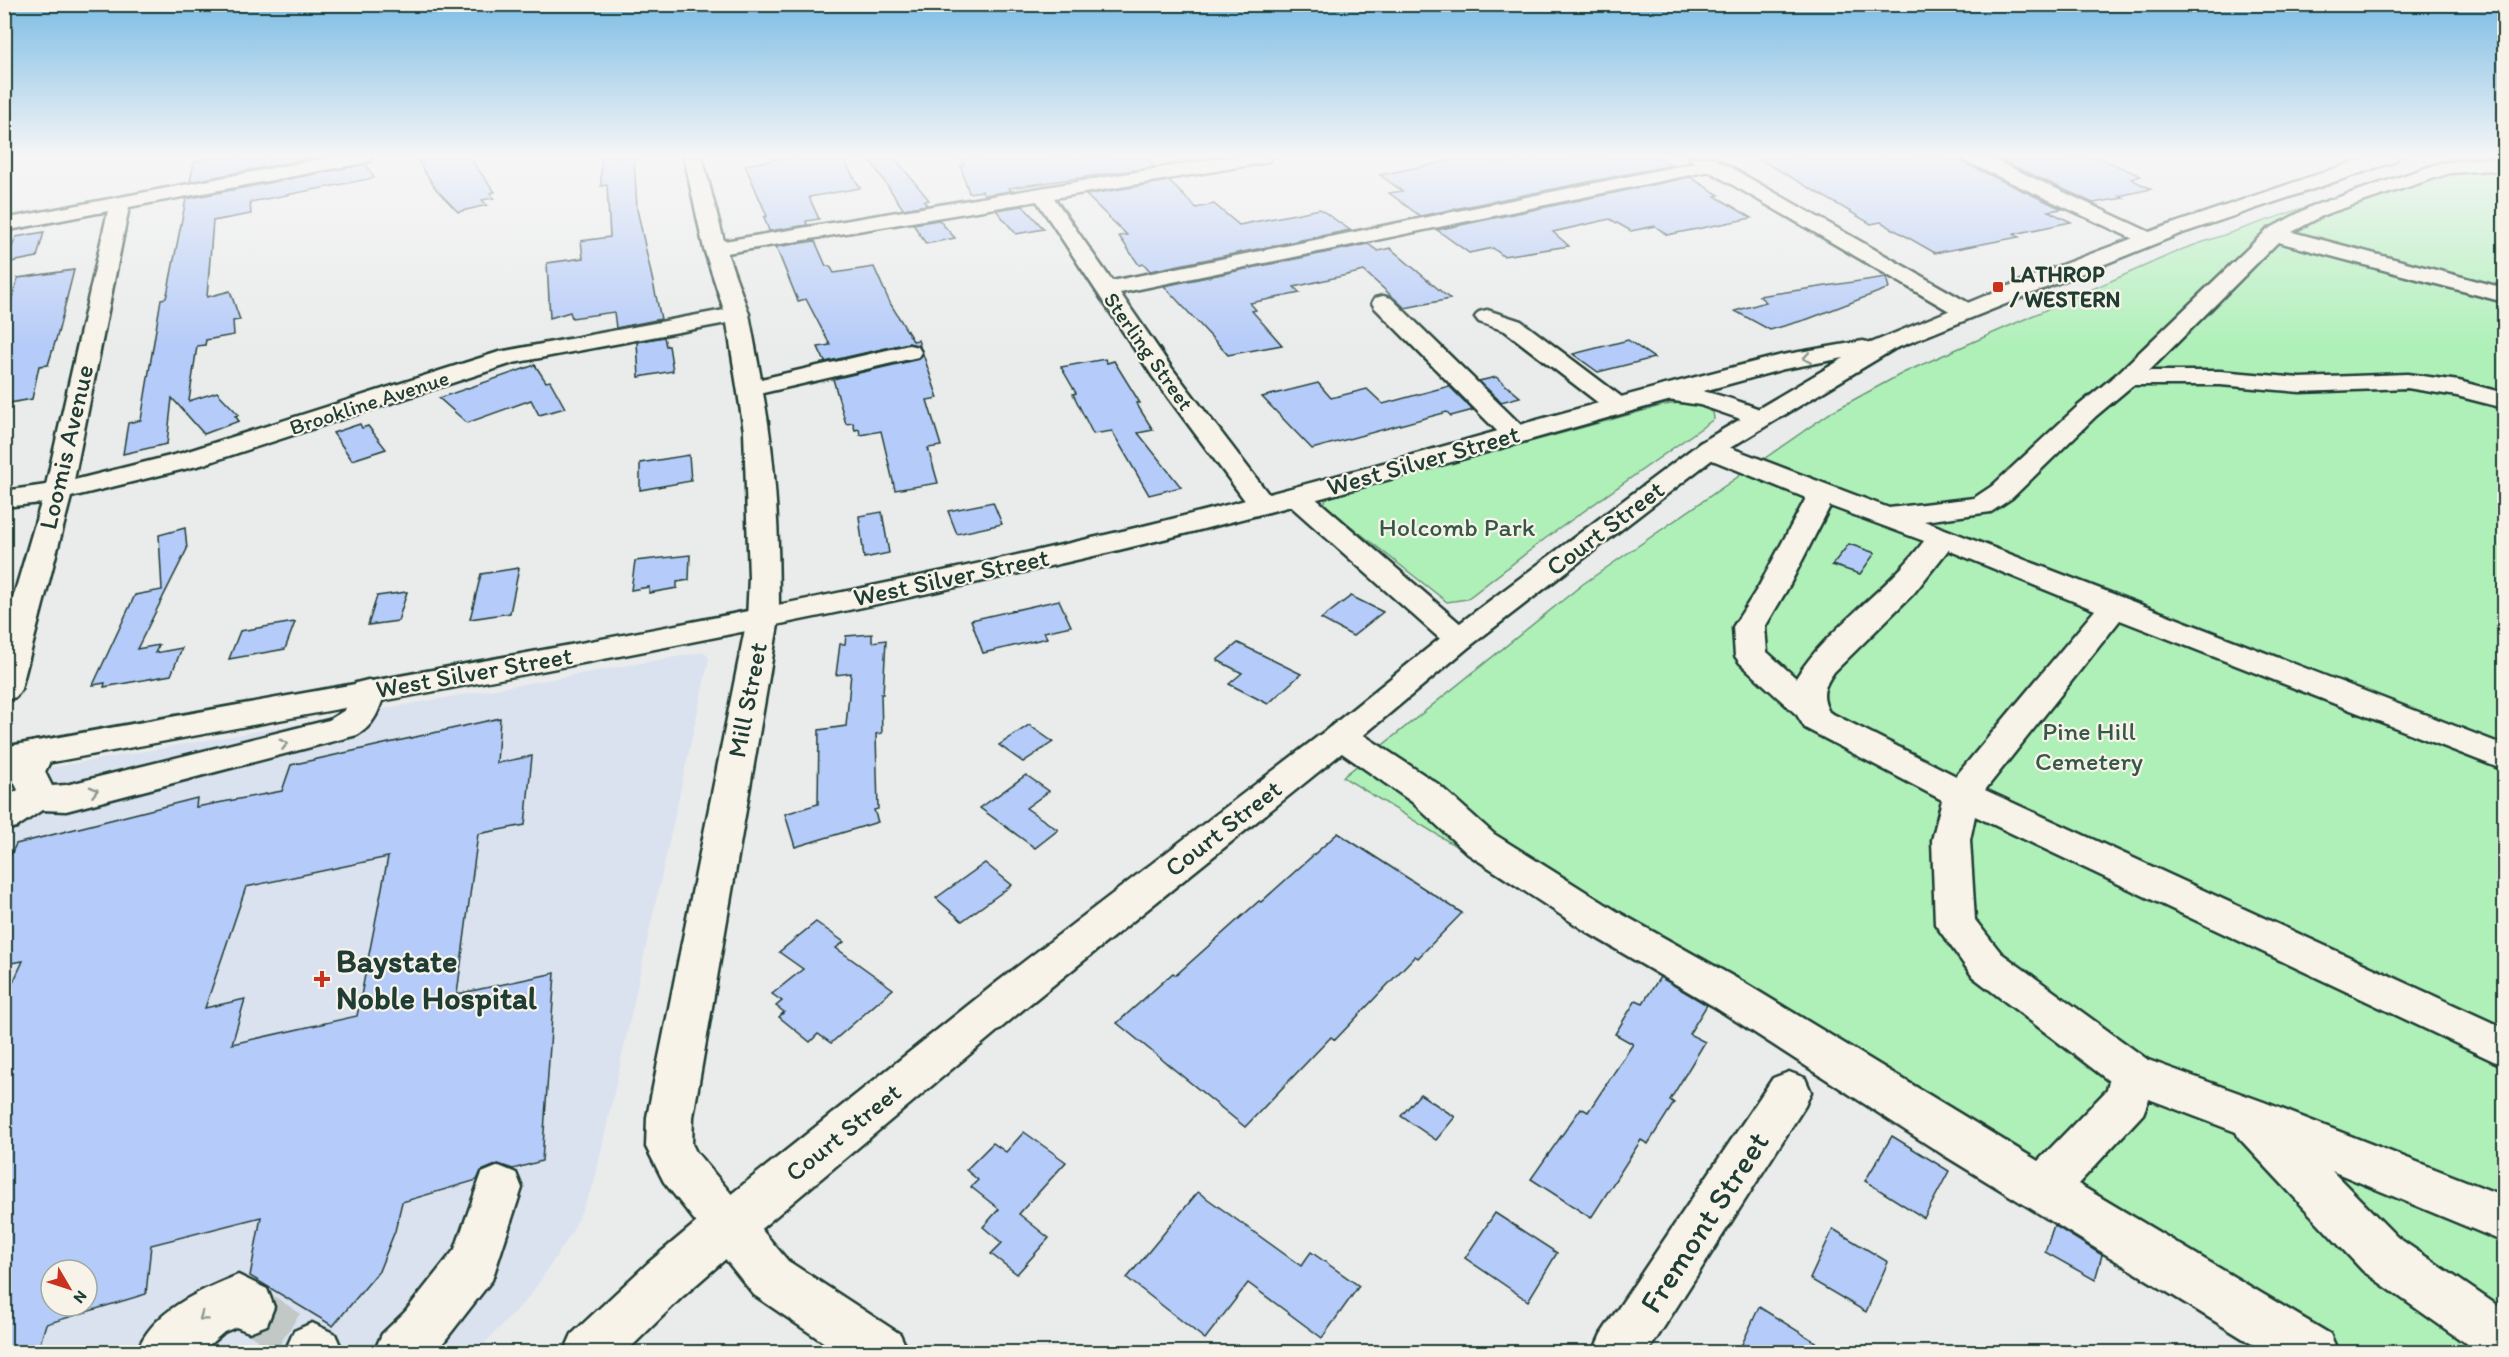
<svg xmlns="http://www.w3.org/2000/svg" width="2509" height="1357" font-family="Itim,sans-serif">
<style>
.built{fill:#dae1ef;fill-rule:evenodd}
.green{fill:#aff0b9;stroke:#679676;stroke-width:1.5}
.building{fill:#b5cbf9;stroke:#1f3d34;stroke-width:1.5;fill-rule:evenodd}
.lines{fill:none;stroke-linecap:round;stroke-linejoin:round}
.minor-tunnel{stroke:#c1c8c6;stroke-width:46;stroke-dasharray:46 22;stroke-linecap:butt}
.minor-casing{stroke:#1f3d34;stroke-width:5}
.major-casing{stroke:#1f3d34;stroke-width:5}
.minor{fill:#f7f3e8;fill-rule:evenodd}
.major{fill:#f7f3e8;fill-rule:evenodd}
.oneway{stroke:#8b988e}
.poi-dot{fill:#c8321e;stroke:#f7f3e8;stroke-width:2}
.labels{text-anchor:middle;stroke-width:4.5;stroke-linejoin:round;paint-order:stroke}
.far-poi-label{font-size:22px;font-weight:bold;fill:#1f3d34;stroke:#f7f3e8;text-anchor:start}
.far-street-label{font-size:22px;fill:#1f3d34;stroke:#f7f3e8}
.street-label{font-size:26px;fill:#1f3d34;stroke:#f7f3e8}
.park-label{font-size:26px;fill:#355848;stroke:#f7f3e8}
.near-poi-label{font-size:32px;font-weight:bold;fill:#1f3d34;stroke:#f7f3e8;text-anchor:start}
.near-street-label{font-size:32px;fill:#1f3d34;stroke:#f7f3e8}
</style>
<rect width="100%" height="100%" fill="#eaebeb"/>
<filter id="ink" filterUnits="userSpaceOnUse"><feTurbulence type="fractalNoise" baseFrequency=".0167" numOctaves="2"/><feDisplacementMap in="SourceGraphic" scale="12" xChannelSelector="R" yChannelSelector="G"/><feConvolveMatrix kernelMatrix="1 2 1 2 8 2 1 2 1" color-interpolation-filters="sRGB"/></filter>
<g filter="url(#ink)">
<path class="built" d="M704 652 709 658 708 664 594 1183 571 1234 529 1297 476 1352H5V776ZM51 1270H87V1306H51Z"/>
<g class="green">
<polygon points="2452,157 2492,157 2504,162 2504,1352 2282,1352 1343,777 1583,584 1833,411 1903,373 2183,249"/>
<polygon points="1688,402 1713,412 1714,419 1546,538 1467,599 1447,602 1324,505 1326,498 1664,405"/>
</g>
<g class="building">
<polygon points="219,157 317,157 190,182 194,162"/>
<polygon points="441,157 469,157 495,192 490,193 494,198 482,200 487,205 458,212 436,189 418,162"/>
<polygon points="601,157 634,157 637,209 661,319 616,328 614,312 572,318 570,312 550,318 547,263 583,258 581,241 610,237 607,185 601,186"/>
<polygon points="788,157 842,157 860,188 809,197 819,219 806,221 807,225 769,231 764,217 767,216 745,165"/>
<polygon points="868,157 894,157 929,200 924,201 927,205 903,209"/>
<polygon points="959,157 1145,157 1155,167 1009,188 1011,191 984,195 982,191 969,193 960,165 964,165"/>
<polygon points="1469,157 1487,157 1498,164 1543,157 1660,157 1672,165 1420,216 1389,193 1402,191 1380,175"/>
<polygon points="1756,157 1961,157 1964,163 2062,209 2048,211 2071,222 2014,234 2019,237 1935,253 1881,222 1871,224"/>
<polygon points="1994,157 2036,157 2048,163 2080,157 2098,157 2141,176 2131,179 2151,189 2119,196 2124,198 2093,203"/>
<polygon points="366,164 374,178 250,202 251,214 213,221 207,297 230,291 240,320 233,321 234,335 206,340 205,345 197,346 189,401 217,392 239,415 235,416 239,421 204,434 172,398 167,444 123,454 128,423 141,420 161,299 166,298 168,290 186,199"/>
<polygon points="1690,177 1719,195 1715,196 1752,218 1667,235 1655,226 1631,231 1610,219 1553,232 1569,246 1503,256 1493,248 1469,253 1437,230"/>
<polygon points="1169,181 1196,208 1214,204 1239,225 1320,209 1350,230 1150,271 1144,264 1139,265 1119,236 1127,235 1086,195"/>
<polygon points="1023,206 1044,229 1016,234 996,210"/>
<polygon points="939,220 955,238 926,244 913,224"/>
<polygon points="44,232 37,257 6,263 16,237"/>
<polygon points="815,241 826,266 830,266 834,273 874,267 890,303 913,341 918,340 920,346 908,343 825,362 818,347 830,345 806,299 798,301 776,247"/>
<polygon points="1368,244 1378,251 1390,248 1450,299 1405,308 1364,271 1294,287 1300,293 1250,303 1256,310 1252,311 1282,345 1228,355 1164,286"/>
<polygon points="74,270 58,333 48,365 39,366 32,399 4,404 4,323 18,278"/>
<polygon points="1886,277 1889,288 1808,319 1770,330 1735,311 1766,302 1759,296"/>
<polygon points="664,337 666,346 669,346 673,371 639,377 637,342"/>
<polygon points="1628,340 1654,358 1598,372 1573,354"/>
<polygon points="923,354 938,398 927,400 941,446 928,448 938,483 895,490 881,431 860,435 859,429 855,430 853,423 846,424 833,379 919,359"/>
<polygon points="1105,359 1107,363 1114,361 1140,403 1136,403 1153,430 1138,433 1181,487 1149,495 1112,431 1093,434 1073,394 1076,393 1061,367"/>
<polygon points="535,365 546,382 550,381 565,408 539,415 531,400 467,423 439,398"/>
<polygon points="1496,377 1520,397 1501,402 1479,381"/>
<polygon points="1318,383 1331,398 1367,389 1383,404 1449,386 1473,410 1451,416 1447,412 1312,449 1262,397"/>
<polygon points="360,424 362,428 368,426 386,449 352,460 333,433"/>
<polygon points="689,455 691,481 640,490 640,463"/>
<polygon points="993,502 1002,524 957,534 948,511"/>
<polygon points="882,512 889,553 864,558 859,516"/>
<polygon points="185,528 187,549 137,649 159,645 155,653 182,648 171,675 104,687 105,683 93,685 135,595 162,590 159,535"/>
<polygon points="1849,544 1875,553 1860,574 1832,565"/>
<polygon points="690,555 689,580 677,582 677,588 649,593 649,587 631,590 635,561"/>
<polygon points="519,568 510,613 470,619 481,574"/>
<polygon points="407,592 398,621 368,625 377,596"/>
<polygon points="1351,596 1383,612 1353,636 1321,619"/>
<polygon points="1059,600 1071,626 1044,632 1047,638 983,653 971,620"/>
<polygon points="295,622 285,649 229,659 240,631"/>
<polygon points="872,634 872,642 886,640 883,694 881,694 882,733 876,734 878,809 874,810 878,822 795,847 785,814 818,804 819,730 846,726 851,673 836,675 840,644 845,644 846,636"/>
<polygon points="1238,643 1301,674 1268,704 1229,684 1242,673 1217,660"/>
<path d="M500 718 497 763 532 756 525 825 478 834 457 994 555 973 542 1161 513 1169 498 1164 481 1171 477 1180 402 1202 395 1231 379 1271 333 1326 250 1276 261 1217 151 1245 146 1294 46 1324 39 1347 20 1353H4V1002L23 961 4 964V869L16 844 197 798 196 807 282 791 291 765ZM388 857 357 1016 232 1044 245 999 205 1008 246 887ZM51 1270H87V1306H51Z"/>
<polygon points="1029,725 1053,742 1023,762 999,745"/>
<polygon points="1026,775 1049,791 1026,808 1058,830 1035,848 980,808"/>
<polygon points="1338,833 1462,913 1418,958 1415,956 1335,1040 1331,1037 1245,1127 1117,1023 1173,973 1176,975 1259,901 1261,902"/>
<polygon points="985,863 1012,885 962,921 936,898"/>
<polygon points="816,922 844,942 836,948 893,989 831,1043 818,1034 810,1042 779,1017 784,1012 776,1006 782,1001 772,994 803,969 779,952"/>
<polygon points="1660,977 1707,1005 1689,1034 1705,1042 1670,1100 1674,1103 1648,1144 1641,1140 1591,1218 1531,1179 1581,1108 1588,1112 1633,1044 1615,1034 1636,1000 1643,1003"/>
<polygon points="1420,1094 1455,1117 1436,1140 1401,1116"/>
<polygon points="1024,1132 1066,1162 1019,1214 1049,1238 1017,1274 991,1254 1002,1243 983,1227 999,1209 971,1187 978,1180 966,1170 993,1143 1006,1152"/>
<polygon points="1892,1136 1949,1171 1924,1218 1865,1181"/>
<polygon points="1198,1192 1301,1266 1311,1252 1359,1286 1322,1338 1248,1283 1205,1339 1127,1278"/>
<polygon points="1495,1213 1557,1253 1528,1301 1465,1258"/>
<polygon points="2054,1225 2102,1255 2095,1280 2045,1252"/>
<polygon points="1833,1229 1888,1262 1866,1312 1810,1279"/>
<polygon points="1759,1307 1833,1353 1738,1353"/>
</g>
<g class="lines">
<polyline class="minor-tunnel" points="249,1307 312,1349"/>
<defs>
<g id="minor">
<path d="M331 157H372L370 161 363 163 129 207 74 480 182 453 499 352 724 310 704 249 684 157H702L724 241 1226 157H1271L1269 161 1262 163 1054 198 1112 281 1694 163 1689 157H1712L1974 306 1977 311 1974 316 1966 318 1958 316 1709 171 1120 293 1171 367 1276 504 1272 510 1262 512 1252 510 1153 377 1037 201 727 253 749 314 761 379 909 345 918 347 921 352 918 357 763 393C777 467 779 544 779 619L693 1117 692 1144 696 1152 788 1261 900 1334 908 1352H838L754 1295 664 1182 646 1147 647 1117 747 619 749 577 744 431 727 323 513 363 201 465 71 497 21 689 16 697 4 700V629L41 503 4 507V491L46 485 108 211 4 231V219Z"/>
<polygon points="1963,157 1988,157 2156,235 2159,239 2156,243 2149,245 2142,243 1965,161"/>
<path d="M2490 158 2504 161V173L2490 170 2450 173 2326 214 2292 232 2504 288V302L2278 242 2149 371H2220L2300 378 2407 374 2459 381 2504 393V408L2457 396 2407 388 2300 392 2220 385H2133L2096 416 2012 498 1991 512 1924 521 2504 745V770L2120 620 1985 790 2504 1028V1066L1975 816 1970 840 1975 920 2001 953 2148 1060 2264 1102 2504 1196V1242L2332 1171 2397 1237 2504 1310V1352H2478L2363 1271 2239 1138 2236 1132 2149 1099 2143 1114 2078 1184 2330 1334 2338 1352H2265L1942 1154 1713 1006 1590 934 1468 854 1412 802 1329 744 1324 736 1329 728 1341 724 1353 728 1438 784 1494 834 1618 912 1743 982 2038 1161 2107 1090 2109 1081 1973 977 1935 924 1932 840 1942 800 1805 728 1797 715 1740 663 1735 656 1733 627 1759 586 1806 498 1700 455 1696 449 1700 443 1709 441 1718 443 1889 508 1974 498 1992 486 2078 406 2118 373 2267 230 2312 206 2441 163ZM1830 506 1924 541C1887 592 1829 625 1796 678L1767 652 1765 627 1789 586ZM1948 550 2095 610 1956 776 1829 712C1820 696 1824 686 1834 672L1914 593Z"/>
<polygon points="1383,296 1391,298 1524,428 1528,434 1524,440 1515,442 1506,440 1375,308 1372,303 1375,298"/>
<polygon points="1487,310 1521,321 1627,401 1631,406 1627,411 1618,414 1609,411 1505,331 1479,322 1475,317 1479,312"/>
<path d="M1664 385C1701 388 1735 399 1770 413L1774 418 1770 423 1761 426 1700 405 1655 398 1651 393 1655 388Z"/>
<polygon points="1296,488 1306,490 1470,632 1475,639 1470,646 1459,649 1448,646 1286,502 1282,496 1286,490"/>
<path d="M368 680 380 683 385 691C380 709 374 726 357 735L66 811 42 810 17 827 4 830V799L18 790 9 772 24 744 36 741 48 744 54 753 45 772 52 786 66 785 329 720 345 710 356 683Z"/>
<polygon points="1789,1072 1805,1078 1811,1092 1805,1106 1648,1352 1593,1352 1601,1334 1773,1078"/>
<polygon points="499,1166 516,1173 522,1188 492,1280 436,1352 374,1352 382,1334 405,1312 455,1249 482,1173"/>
<path d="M238 1275 267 1289 274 1307 267 1325 249 1332 236 1327 224 1332 201 1352H137C151 1311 201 1290 238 1275Z"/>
<polygon points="312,1323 335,1334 343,1352 288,1352 286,1349 294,1331"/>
</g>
<path id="major" d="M2369 157H2398L2396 161 2177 235 1894 349 1718 455 1470 646 1353 744 1026 1007 744 1243 682 1297 626 1352H564L572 1334 648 1263 710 1211 996 983 1329 728 1448 632 1700 443 1844 358 1784 369C1557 430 1331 500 1102 554 739 639 371 702 4 771V747C371 680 738 620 1101 536 1330 483 1554 411 1782 355L1863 341 1871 343 2040 273 2163 227Z"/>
</defs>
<use href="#minor" class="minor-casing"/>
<use href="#major" class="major-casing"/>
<use href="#minor" class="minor"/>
<use href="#major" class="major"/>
</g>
<defs><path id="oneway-chevron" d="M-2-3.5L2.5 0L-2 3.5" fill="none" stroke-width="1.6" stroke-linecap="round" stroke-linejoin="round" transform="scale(1.5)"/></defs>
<g class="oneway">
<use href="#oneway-chevron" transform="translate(1807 358) rotate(170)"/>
<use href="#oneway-chevron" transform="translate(284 744) rotate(-14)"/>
<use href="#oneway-chevron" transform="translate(94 791) rotate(-14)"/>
<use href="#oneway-chevron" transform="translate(203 1317) rotate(143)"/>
</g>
</g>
<linearGradient id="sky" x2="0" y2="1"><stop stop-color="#7ebde5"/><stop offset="0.45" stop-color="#f6f6f6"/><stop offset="1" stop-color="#f6f6f6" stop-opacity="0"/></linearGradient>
<rect width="2509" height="347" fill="url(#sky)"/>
<g class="poi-dot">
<rect x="1992" y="281" width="12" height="12" rx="3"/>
<path d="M319 970h6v6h6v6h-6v6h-6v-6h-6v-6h6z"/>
</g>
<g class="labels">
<g class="far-poi-label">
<text x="2010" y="282">LATHROP<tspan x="2010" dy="25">/ WESTERN</tspan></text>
</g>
<g class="far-street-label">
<text transform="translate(1149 351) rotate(55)" y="8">Sterling Street</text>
<text transform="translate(369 402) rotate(-18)" y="8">Brookline Avenue</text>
</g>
<g class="street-label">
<text transform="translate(66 447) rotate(-77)" y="9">Loomis Avenue</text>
<text transform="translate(1423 460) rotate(-16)" y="9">West Silver Street</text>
<text transform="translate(1605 528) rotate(-37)" y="9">Court Street</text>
<text transform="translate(951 577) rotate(-12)" y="9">West Silver Street</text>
<text transform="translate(474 672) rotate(-10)" y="9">West Silver Street</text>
<text transform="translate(747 700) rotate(-79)" y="9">Mill Street</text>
<text transform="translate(1223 828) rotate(-38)" y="9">Court Street</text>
<text transform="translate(843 1132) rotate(-39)" y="9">Court Street</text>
</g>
<g class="park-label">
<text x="1457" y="536">Holcomb Park</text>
<text x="2089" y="740">Pine Hill<tspan x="2089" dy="30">Cemetery</tspan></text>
</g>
<g class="near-poi-label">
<text x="336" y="972">Baystate<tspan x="336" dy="37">Noble Hospital</tspan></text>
</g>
<g class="near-street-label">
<text transform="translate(1704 1222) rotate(-57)" y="11">Fremont Street</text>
</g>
</g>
<rect width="2509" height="1357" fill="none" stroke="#f7f3e8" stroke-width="24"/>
<rect x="12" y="12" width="2485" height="1333" fill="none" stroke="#1f3d34" stroke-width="2" filter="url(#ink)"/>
<g transform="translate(69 1288) rotate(129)"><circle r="28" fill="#f7f3e8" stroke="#a1aaa0" stroke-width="1.5"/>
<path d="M0-4.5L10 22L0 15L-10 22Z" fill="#c8321e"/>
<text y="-9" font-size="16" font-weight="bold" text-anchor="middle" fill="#1f3d34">N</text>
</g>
</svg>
